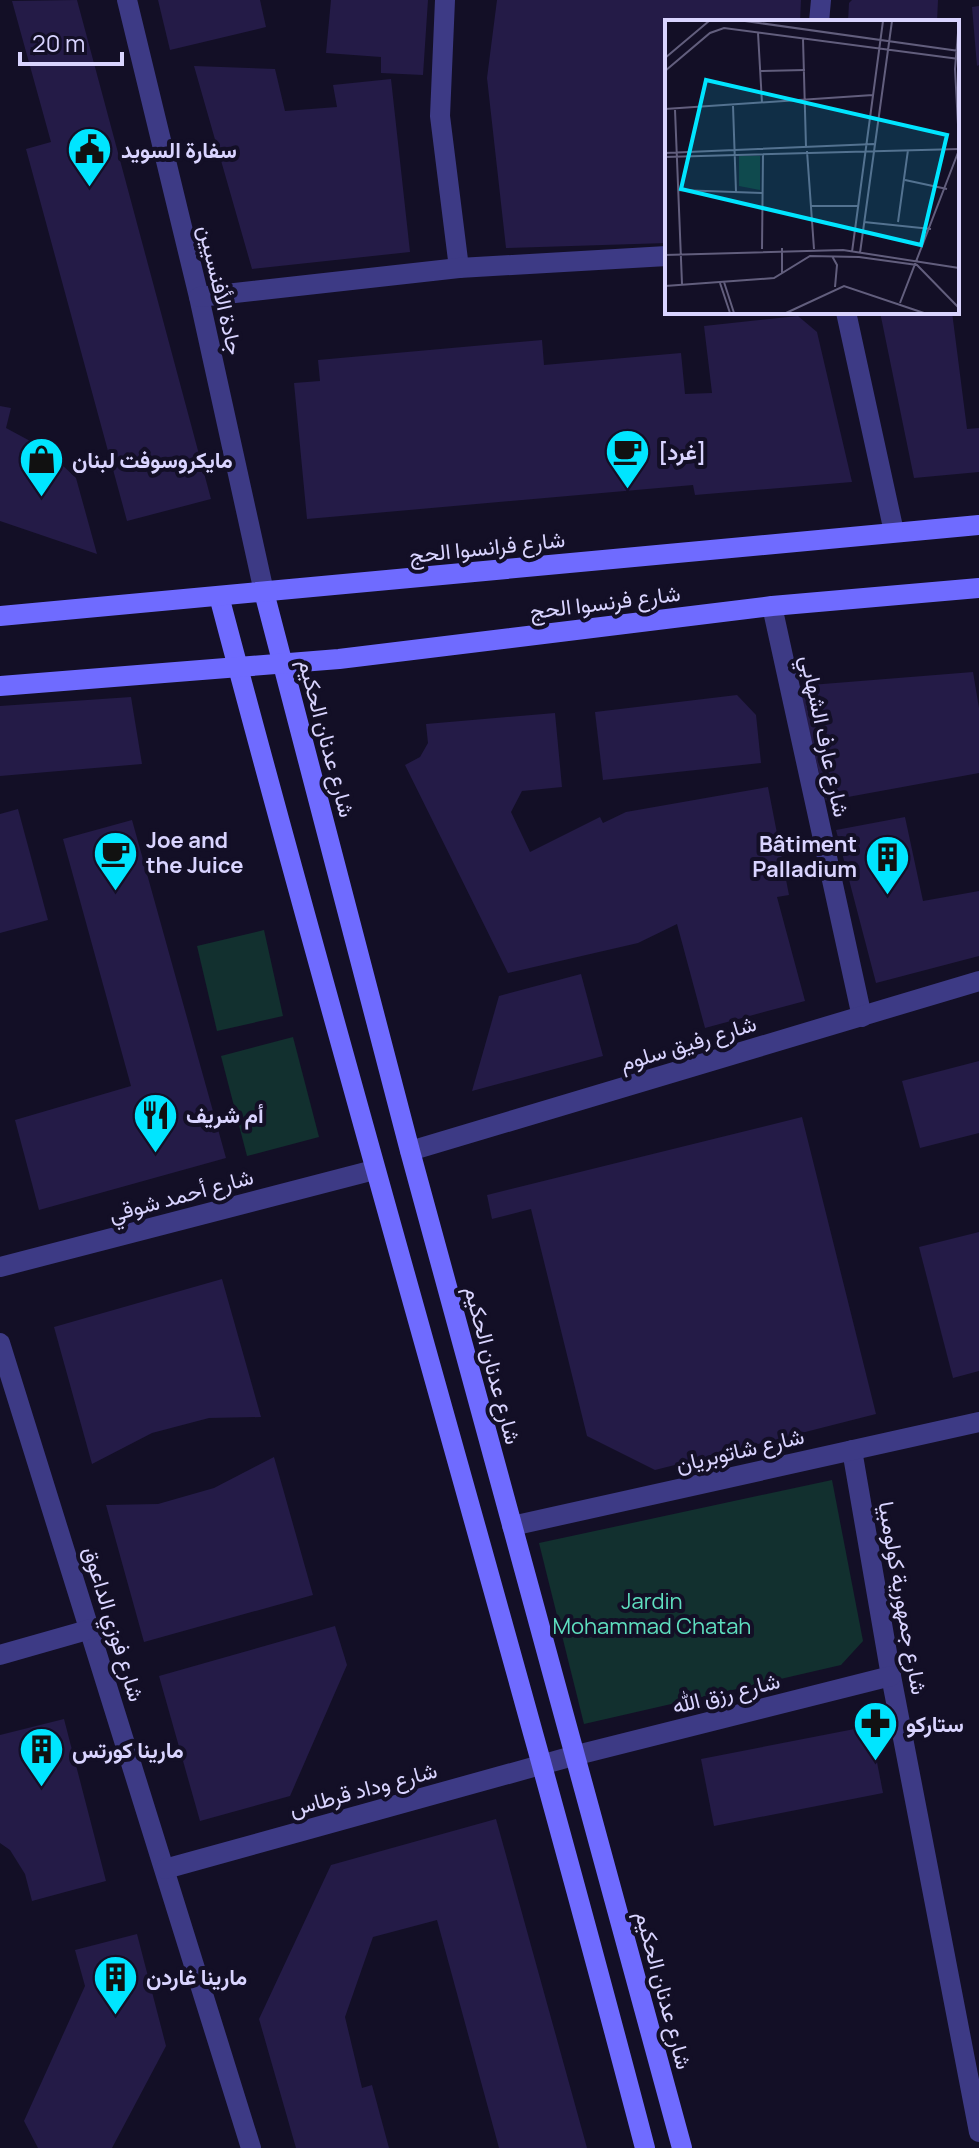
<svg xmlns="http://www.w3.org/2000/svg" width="979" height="2148" font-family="Manrope,Vazirmatn,sans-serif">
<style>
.green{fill:#12302f}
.building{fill:#241b47}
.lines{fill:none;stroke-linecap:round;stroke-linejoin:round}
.street{stroke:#3d3a85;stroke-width:20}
.secondary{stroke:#6f6bff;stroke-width:20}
.labels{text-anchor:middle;stroke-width:8;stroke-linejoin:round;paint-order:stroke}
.poi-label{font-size:22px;font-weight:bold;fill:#d9d4ff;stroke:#130f26;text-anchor:start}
.street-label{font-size:22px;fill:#d9d4ff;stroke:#130f26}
.park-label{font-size:22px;fill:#5fe0c0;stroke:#130f26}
.inset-road{fill:none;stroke:#625e7d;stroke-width:2}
.view{fill:#00e5ff;fill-opacity:0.15;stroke:#00e5ff;stroke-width:4}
.inset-edge{fill:none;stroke:#d9d4ff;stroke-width:4}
</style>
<rect width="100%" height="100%" fill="#130f26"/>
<g class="green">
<polygon points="264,930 283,1016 217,1031 197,946"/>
<polygon points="293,1037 319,1137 247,1156 221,1056"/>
<polygon points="832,1480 863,1641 841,1665 584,1724 539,1543"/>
</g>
<g class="building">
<polygon points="77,0 211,499 127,521 26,149 51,142 12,1"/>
<polygon points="158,0 260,0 266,27 170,50"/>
<polygon points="331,0 428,0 423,75 381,73 381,57 326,53"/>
<polygon points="497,0 801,0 800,22 667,22 667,243 506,248 487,78"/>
<polygon points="852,0 938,0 937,22 848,22 849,3"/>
<polygon points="979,6 979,65 977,66 972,7"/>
<polygon points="194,66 275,69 285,111 337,107 333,85 391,79 410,252 252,269"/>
<polygon points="880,312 952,312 967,429 979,428 979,472 914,478"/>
<polygon points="798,316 817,332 852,482 695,495 693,485 307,519 294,383 320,381 318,360 542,340 544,365 681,353 685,394 712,393 704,326"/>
<polygon points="0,406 11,408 6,428 45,449 76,478 97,554 0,521"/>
<polygon points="973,672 979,708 979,773 826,801 798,686"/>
<polygon points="737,695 756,715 761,763 603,780 595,712"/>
<polygon points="131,697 142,764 0,776 0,706"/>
<polygon points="555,713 562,787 522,791 511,812 530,852 600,817 603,823 626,812 768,787 789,895 777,897 805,1001 705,1028 677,924 638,943 508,973 405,765 420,757 428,743 426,724"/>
<polygon points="18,809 48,920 0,933 0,814"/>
<polygon points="905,817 923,901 979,891 979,956 876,983 836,830"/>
<polygon points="132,820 226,1158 39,1210 15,1120 131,1086 63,839"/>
<polygon points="581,974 603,1056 472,1091 499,996"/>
<polygon points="979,1061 979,1133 920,1148 902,1081"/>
<polygon points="802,1117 876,1414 655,1470 587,1436 531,1209 492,1219 487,1195"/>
<polygon points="979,1232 979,1371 953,1378 919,1247"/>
<polygon points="222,1279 261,1417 209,1418 152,1433 92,1464 54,1327"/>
<polygon points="274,1457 313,1595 144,1642 106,1505 158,1504 214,1488"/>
<polygon points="335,1626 347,1665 290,1796 200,1821 159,1676"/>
<polygon points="64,1719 106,1881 32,1901 25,1874 10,1850 0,1843 0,1735"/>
<polygon points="870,1726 883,1793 714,1826 701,1759"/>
<polygon points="496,1819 587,2148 499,2148 437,1920 373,1937 345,2017 362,2088 372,2085 389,2148 296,2148 259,2019 331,1865"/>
<polygon points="137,1934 166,2046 112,2148 38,2148 24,2121 85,1986 75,1950"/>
</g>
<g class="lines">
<g class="street">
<polyline points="127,0 199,297 264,592"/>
<polyline points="445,0 440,116 459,268"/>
<polyline points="819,22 821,0"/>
<polyline points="199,297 459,268 667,256"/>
<polyline points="846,312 894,532"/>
<polyline points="772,606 862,1017"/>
<polyline points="410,1151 979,981"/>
<polyline points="0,1267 374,1170"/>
<polyline points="0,1343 251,2148"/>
<polyline points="852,1450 891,1676 979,2132"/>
<polyline points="512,1526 979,1422"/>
<polyline points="0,1655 91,1629"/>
<polyline points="165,1869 573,1756 891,1676"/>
</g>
<g class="secondary">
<polyline points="264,592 410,1151 682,2148"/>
<path d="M219 596C356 1115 509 1629 645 2148"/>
<polyline points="0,616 979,525"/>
<polyline points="0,686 339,659 772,606 979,588"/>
</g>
</g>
<defs>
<symbol id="civic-pin" viewBox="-11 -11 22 30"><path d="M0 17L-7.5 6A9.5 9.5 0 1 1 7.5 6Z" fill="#00e5ff" stroke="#130f26"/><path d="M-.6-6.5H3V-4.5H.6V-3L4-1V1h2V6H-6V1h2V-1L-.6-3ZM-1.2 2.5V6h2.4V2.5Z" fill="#111"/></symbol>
<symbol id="cafe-pin" viewBox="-11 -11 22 30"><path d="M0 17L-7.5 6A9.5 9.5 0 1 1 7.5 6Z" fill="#00e5ff" stroke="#130f26"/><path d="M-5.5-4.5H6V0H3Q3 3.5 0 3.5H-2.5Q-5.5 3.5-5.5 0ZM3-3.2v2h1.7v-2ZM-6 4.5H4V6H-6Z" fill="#111"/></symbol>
<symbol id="shop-pin" viewBox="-11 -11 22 30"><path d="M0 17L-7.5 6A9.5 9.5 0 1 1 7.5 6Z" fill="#00e5ff" stroke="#130f26"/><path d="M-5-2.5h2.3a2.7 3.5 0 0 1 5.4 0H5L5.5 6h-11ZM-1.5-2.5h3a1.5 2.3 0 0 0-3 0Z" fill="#111"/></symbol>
<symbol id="building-pin" viewBox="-11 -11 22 30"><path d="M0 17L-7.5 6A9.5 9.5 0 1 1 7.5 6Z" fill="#00e5ff" stroke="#130f26"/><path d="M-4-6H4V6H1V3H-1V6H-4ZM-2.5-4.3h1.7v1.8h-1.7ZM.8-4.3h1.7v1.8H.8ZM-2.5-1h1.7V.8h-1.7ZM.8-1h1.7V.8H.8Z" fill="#111"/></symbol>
<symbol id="restaurant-pin" viewBox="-11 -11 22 30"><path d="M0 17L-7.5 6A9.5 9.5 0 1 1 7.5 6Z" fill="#00e5ff" stroke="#130f26"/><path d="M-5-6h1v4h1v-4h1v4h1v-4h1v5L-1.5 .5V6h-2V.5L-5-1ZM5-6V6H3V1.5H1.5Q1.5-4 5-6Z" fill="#111"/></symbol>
<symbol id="pharmacy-pin" viewBox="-11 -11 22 30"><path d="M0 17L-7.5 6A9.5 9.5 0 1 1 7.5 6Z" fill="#00e5ff" stroke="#130f26"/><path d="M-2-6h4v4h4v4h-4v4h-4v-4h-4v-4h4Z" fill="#111"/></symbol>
</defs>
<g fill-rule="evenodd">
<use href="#civic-pin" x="64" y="124" width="51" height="69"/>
<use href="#cafe-pin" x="602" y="426" width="51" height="69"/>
<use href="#shop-pin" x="16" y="434" width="51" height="69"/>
<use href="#cafe-pin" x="90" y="828" width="51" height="69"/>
<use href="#building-pin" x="862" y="832" width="51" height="69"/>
<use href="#restaurant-pin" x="130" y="1090" width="51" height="69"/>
<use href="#pharmacy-pin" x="850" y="1698" width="51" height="69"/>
<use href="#building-pin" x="16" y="1724" width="51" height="69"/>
<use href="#building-pin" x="90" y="1952" width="51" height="69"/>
</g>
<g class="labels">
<g class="poi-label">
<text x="121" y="158">سفارة السويد</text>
<text x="658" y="460">[غرد]</text>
<text x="72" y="468">مايكروسوفت لبنان</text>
<text x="146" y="848">Joe and<tspan x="146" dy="25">the Juice</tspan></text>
<text x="857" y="852" text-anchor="end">Bâtiment<tspan x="857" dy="25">Palladium</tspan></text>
<text x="186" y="1123">أم شريف</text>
<text x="906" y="1732">ستاركو</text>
<text x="72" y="1758">مارينا كورتس</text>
<text x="146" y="1985">مارينا غاردن</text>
</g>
<g class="street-label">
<text transform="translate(221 290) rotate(77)" y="8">جادة الأفنسيين</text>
<text transform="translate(487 547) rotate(-6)" y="8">شارع فرانسوا الحج</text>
<text transform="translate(605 602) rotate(-7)" y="8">شارع فرنسوا الحج</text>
<text transform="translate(825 736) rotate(78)" y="8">شارع عارف الشهابي</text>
<text transform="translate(327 738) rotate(75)" y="8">شارع عدنان الحكيم</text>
<text transform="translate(688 1043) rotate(-17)" y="8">شارع رفيق سلوم</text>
<text transform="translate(181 1195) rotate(-15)" y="8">شارع أحمد شوقي</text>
<text transform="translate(493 1365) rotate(75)" y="8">شارع عدنان الحكيم</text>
<text transform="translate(740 1450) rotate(-13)" y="8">شارع شاتوبريان</text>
<text transform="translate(903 1598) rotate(80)" y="8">شارع جمهورية كولومبيا</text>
<text transform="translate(114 1624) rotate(73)" y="8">شارع فوزي الداعوق</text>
<text transform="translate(726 1693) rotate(-14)" y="8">شارع رزق الله</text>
<text transform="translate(363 1789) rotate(-15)" y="8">شارع وداد قرطاس</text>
<text transform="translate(664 1990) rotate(75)" y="8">شارع عدنان الحكيم</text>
</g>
<g class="park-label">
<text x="652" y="1609">Jardin<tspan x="652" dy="25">Mohammad Chatah</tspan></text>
</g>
</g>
<g transform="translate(665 20)">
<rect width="294" height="294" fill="#130f26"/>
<path d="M74 136H95V170L74 166Z" fill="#12302f"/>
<path class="inset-road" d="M80 1 294 31M294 1 290 49 294 123M93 13 97 83M138 19 141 127M0 38 44 1M0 51 45 13 59 8 294 39M95 51 140 50M68 86 71 172M0 89 208 75M10 90 17 264M142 131 149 229M0 133 209 124M0 137 294 129M240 160 282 169M13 170 97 173M146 186H194M199 202 266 209M233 202 243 130M117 228V253M97 229 98 134M187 232 218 1M195 233 227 1M0 235 178 230 294 248M167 236 172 245 170 267M59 262 69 293M55 263 65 293M0 266 109 258 145 236 194 237 252 245 294 288M235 283 294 130M121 293 179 266 259 293"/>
<path class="view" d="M41 60 282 115 256 225 16 169Z"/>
<rect width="294" height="294" class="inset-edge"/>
</g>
<path d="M20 52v12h102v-12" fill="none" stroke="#d9d4ff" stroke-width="4"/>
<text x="32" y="52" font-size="24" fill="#d9d4ff" stroke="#130f26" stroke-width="6" paint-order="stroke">20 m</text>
</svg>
